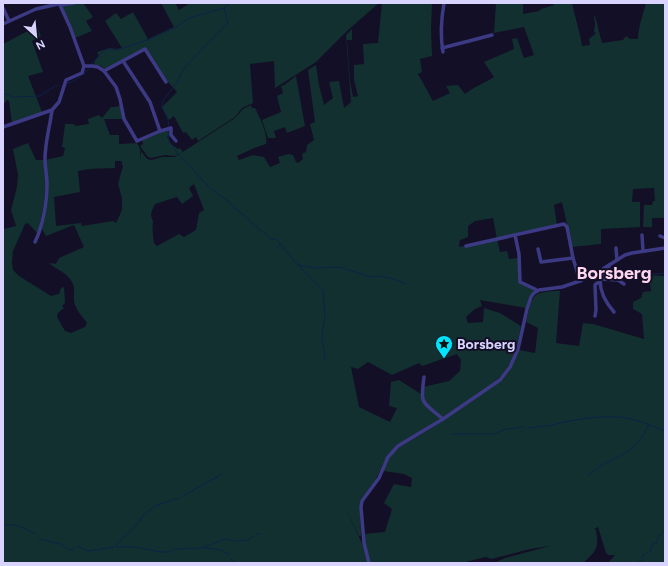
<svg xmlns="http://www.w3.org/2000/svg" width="668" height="566" font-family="Figtree,sans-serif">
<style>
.green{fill:#12302f;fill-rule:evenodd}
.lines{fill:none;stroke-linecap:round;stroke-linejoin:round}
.stream{stroke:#0c2248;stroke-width:1}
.minor{stroke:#3d3a85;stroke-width:3.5}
.labels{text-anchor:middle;stroke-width:4;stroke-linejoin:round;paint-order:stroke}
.poi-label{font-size:14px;font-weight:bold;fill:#d9d4ff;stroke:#130f26;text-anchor:start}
.district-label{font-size:18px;font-weight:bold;fill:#ffd6f0;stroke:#130f26}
</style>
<rect width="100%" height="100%" fill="#130f26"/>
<g class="green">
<polygon points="76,3 83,3 93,17 86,21 92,31 75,38 70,23 62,6"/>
<polygon points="161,3 175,3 179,10 190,3 379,3 348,30 316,62 275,88 274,61 250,64 253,103 242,108 235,117 198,141 196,137 192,140 186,132 183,133 174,116 169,120 162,107 177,92 168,82 167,83 145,48 122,61 104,69 100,65 94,65 95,61 99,56 97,52 110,48 117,49 122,48 105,21 116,13 121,19 133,12 148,39 174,27"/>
<path d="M382 3H432L431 30 432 56 420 59 422 72 418 74 433 101 450 93 446 86 458 85 465 94C474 87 484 83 494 77L484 62 514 49 512 39 517 38 524 58 534 55 524 27 494 33 496 3H523V14L539 11 541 9 554 5 553 3H572C575 18 580 31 582 46L590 45 589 39 596 33 594 32 595 24 594 17 595 16 602 43 623 40 626 36 630 39H638C638 27 643 15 646 3H665V218H652V227H643L644 205H652L653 201H655L654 188 633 189 632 202H640V227L601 229V244L572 247 562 202 554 205 557 225 497 239 500 252 507 251 509 259 518 258 519 279 533 289 534 292 526 308 480 300 482 306 475 309 466 317 468 323 483 322 484 308 500 313 521 326C516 351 512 369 491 385L389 453 385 460 375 481 360 501 361 536H359L343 504 362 543 368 563H3V229L16 226 11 210 17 187 18 175 13 149 28 143 36 160H44L46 182 44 202 38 234 28 223 25 224 13 251 12 263 13 270 19 276 51 296 59 294 61 288 64 287 65 303 62 306 64 308 58 313 57 317 65 331 71 333 85 327 87 323C82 316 75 309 74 301 73 294 76 288 72 282 68 274 58 270 50 264L51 263 55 264 57 262 59 258 84 247 74 225 46 236 42 229 47 191 45 160 63 156 65 148 62 147 65 124H74L75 126 89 124 88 119 99 115 102 118 111 107H116L121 105 123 119H104L110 135H119V144L137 143 140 149V161L141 151 147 159 152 160 162 157H175L235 118 243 109 251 105 252 108H255C260 118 268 134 266 144L254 148 237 156 239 160 253 155 264 157 270 167 280 163 278 157 288 154 293 155 296 162 298 163 303 159 302 154 306 152 307 145 314 140 310 124 315 122 308 70 316 65 319 85 324 105 333 98 329 82 339 81 344 108 351 102 346 35 352 29V40H347L350 81 353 97 358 96 354 80V65L364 64 363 44 378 43ZM115 161H122V165L123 166 118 184 122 198V210L116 223 113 221 82 226 81 223 56 226 54 197 80 192 78 171 89 169 115 168ZM194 184 204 210 199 213 196 230 184 237 179 234 157 246 154 243C153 235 152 228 153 221 149 214 152 211 155 204L177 197 182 204 193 196 189 188ZM493 218 497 239 459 247 460 240 468 237V226L475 221ZM457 354 461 360 460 371 449 381 423 387 421 394 399 380 391 382 389 406 397 408 390 422 359 407 351 367 358 369 368 362 392 375 419 363 422 366Z"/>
<polygon points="37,26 41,36 32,41 43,72 28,76 42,112 12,123 9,101 7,100 3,105 3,44"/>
<polygon points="296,76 305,126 287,133 285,127 274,131 276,138 268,138 262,120 281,112 277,96 283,93 281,85 283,86"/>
<polygon points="169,129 170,135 167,136 170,143 178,149 180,148 183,152 175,156 165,155 151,158 148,157 140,146 143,144 142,140 159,132"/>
<path d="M647 275 665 276V563H608L615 555H608L606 553 598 527 594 529 596 530C599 549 597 550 583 563H494L505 558 550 546 530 549 491 559 486 557 461 563H369L363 534 385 532 392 509 384 503 394 484 411 487 412 478 404 474 383 471 390 456 401 446 427 431 501 381 519 350 535 353 538 328 526 322C533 296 530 291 560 291L556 343 579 346 583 323 593 324 644 339 642 314 633 309V302L641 298 643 292 651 291 650 284H645Z"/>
</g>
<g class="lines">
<g class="stream">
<polyline points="92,64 100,54 107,49 117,50 150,39 175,28 189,18 224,8 230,3"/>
<polyline points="83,75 89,68"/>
<polyline points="67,83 72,82 80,77"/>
<polyline points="56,86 58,86"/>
<polyline points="3,95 6,94 12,97 40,96 55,86"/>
<polyline points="169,127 168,120 162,107 163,101 177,82 185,67 228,23 224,8"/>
<polyline points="168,130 169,141 178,154"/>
<polyline points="180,156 209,187 226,200 271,239 276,239 298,265 323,290 325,318 323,327 322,341 325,354 324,359"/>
<polyline points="276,249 280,245"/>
<polyline points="298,265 315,268 340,267 370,277 380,276 394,279 406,284"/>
<polyline points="619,274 628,272 658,274 665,273"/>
<path d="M548 426C571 420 603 414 627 418 641 421 652 426 665 431"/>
<polyline points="527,428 546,426"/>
<polyline points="453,434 466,434"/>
<polyline points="466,434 493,434 506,429 524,427"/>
<path d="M588 475C594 472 599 466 606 463 629 452 636 448 649 425"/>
<polyline points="183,496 222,474"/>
<polyline points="179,498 155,506 145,514 132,530 118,542 116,547 135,547 161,552 171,552 174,549 202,548 224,539 235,541"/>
<path d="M3 525C18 523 24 529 36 534"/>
<polyline points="257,534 260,534"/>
<polyline points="39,539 61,544 69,550 73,549"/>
<polyline points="237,541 248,540 254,535"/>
<polyline points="77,547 80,547 85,550 88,551 114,547"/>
<polyline points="205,548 222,550 229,555"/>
<polyline points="231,559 235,563"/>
<polyline points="636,563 642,560 642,556 651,551 652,545 657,542 658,537 665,531"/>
</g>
<g class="minor">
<polyline points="58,4 60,5 70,27 84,66"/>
<polyline points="60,5 74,3"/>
<polyline points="3,8 9,21"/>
<polyline points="3,24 36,9 58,4"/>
<polyline points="442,48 492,35"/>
<path d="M443 52C440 35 441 20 444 3"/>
<polyline points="123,61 150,102 160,131"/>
<polyline points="84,66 92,66 98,67 104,71 116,87 120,99 124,119 137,141 160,131 171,128 171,135 176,141"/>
<polyline points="104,71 145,49 166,82"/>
<polyline points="3,127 52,110 59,102 66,80 82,73 84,66"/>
<polyline points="515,235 519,254 520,282 535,289 537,291"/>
<polyline points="642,235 643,251"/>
<polyline points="660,236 665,238"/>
<path d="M35 242C43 226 47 201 47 184 47 176 45 167 45 159 45 142 50 126 52 110"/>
<polyline points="466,246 564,224 567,227 573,258 580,281"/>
<polyline points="616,248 617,260"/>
<polyline points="538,249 541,262 573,258"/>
<path d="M609 265 608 270 600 280C600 292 606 303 614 312"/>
<polyline points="602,279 618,280 624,284"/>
<polyline points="595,316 596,310 595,285 597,283 600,283"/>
<path d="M424 377C420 406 422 401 443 419"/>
<polyline points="369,563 364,543 361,507 362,501 379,478 388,457 398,446 443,419 500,380 510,367 518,349 527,309 531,297 534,293 539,290 562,287 580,281 598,272 625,255 632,253 665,248"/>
</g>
</g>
<defs>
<symbol id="sight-pin" viewBox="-11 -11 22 30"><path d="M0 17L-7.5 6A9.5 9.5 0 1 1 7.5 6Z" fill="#00e5ff" stroke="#130f26"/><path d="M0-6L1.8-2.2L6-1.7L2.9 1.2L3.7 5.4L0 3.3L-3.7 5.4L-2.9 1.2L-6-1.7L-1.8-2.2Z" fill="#111"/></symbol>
</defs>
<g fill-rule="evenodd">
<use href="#sight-pin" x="434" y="334" width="20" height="27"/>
</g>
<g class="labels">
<g class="poi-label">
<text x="457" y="349">Borsberg</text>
</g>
<g class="district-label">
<text x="614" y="279">Borsberg</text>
</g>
</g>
<rect width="668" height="566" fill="none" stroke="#d9d4ff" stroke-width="8"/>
<g transform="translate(36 36) rotate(153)" stroke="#130f26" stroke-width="3" paint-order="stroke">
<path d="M0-3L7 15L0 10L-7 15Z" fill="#d9d4ff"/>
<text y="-6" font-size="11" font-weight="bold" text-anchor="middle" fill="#d9d4ff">N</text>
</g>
</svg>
